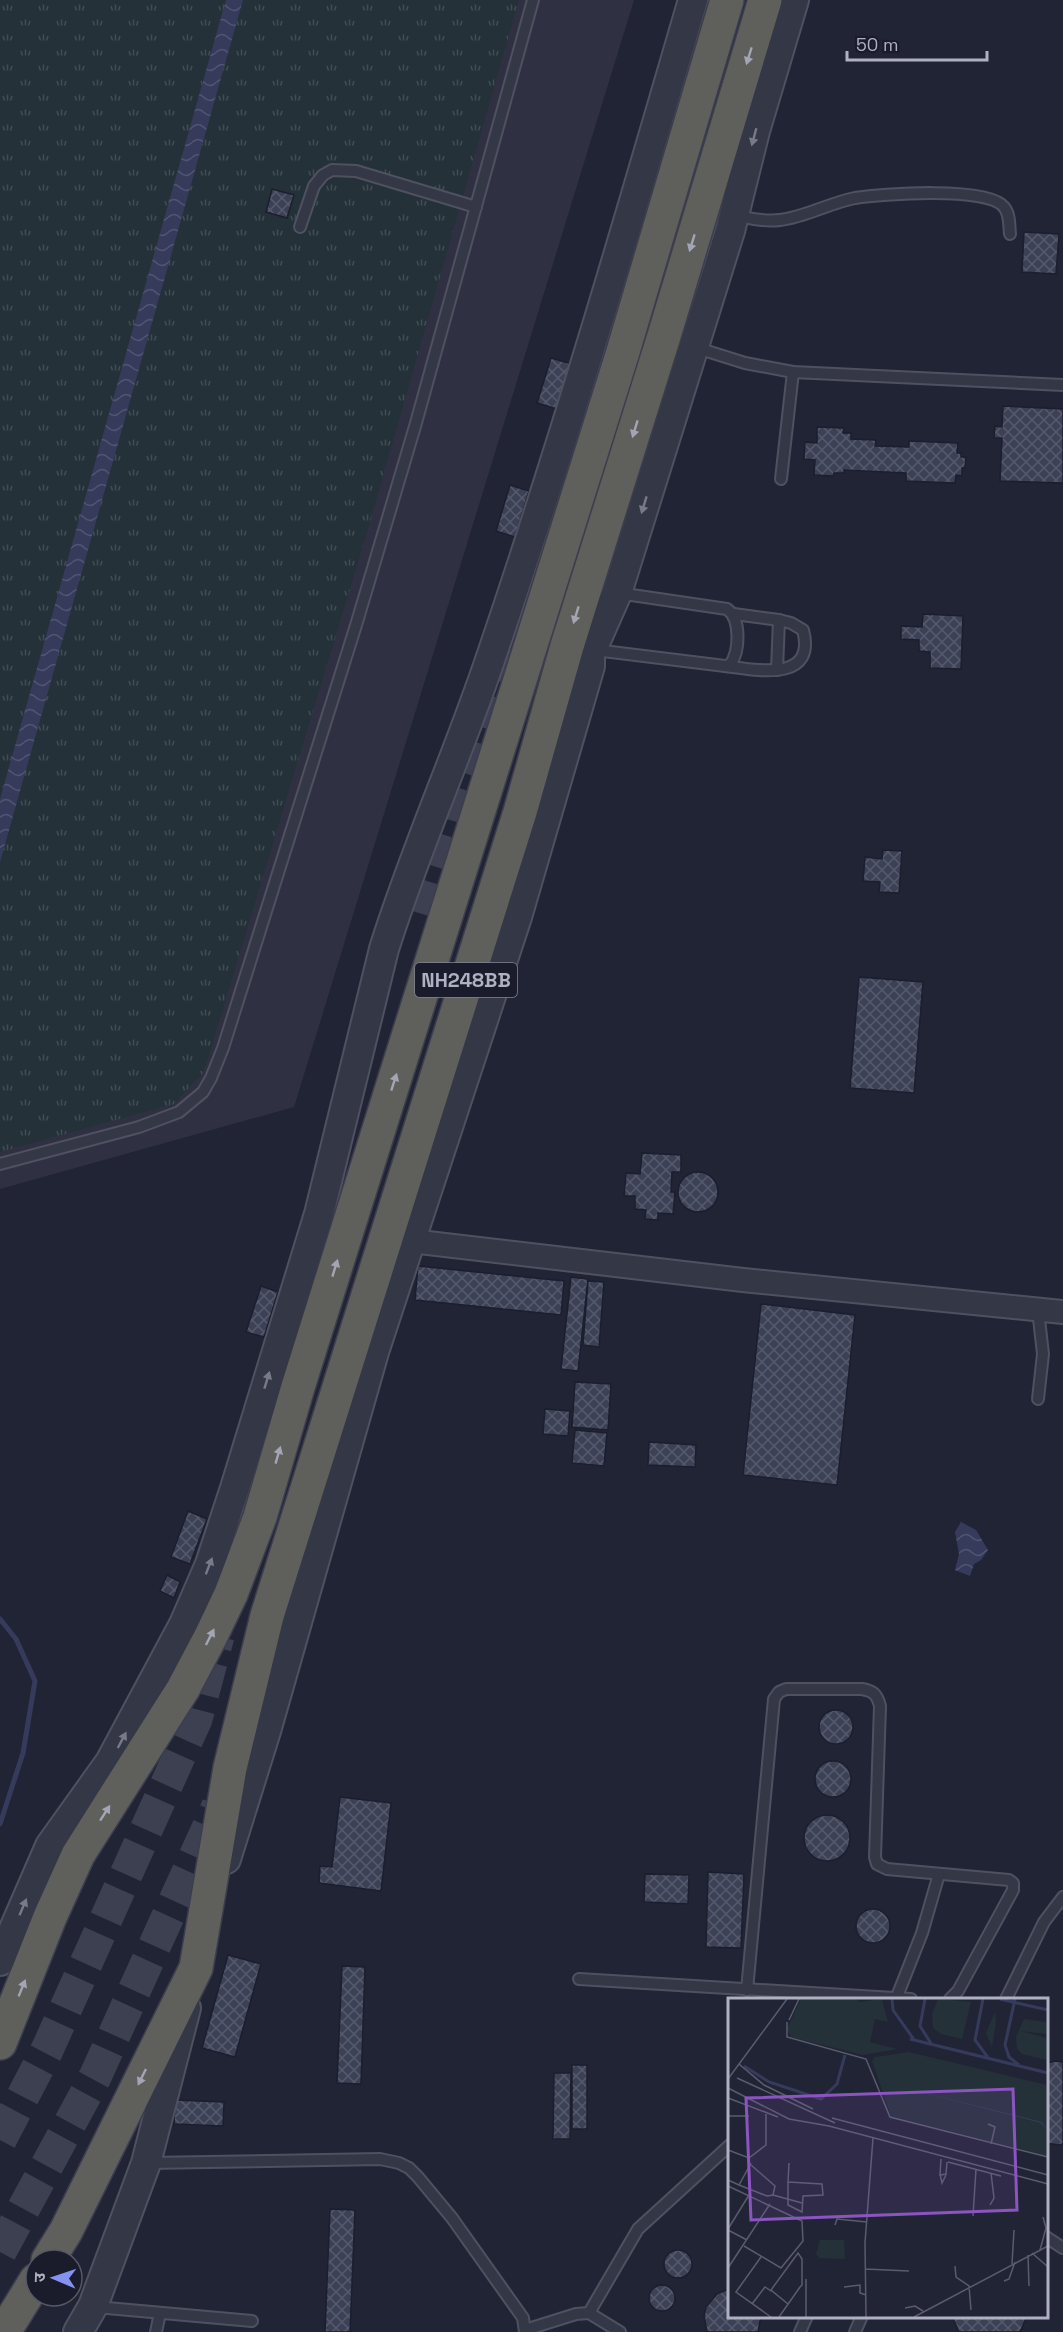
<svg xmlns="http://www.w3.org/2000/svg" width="1063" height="2332" font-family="'Space Grotesk','Noto Sans Devanagari',sans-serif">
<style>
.airport{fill:#2f3143}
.grass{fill:url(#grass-tufts)}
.water{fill:url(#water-waves)}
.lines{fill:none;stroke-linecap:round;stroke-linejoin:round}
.stream{stroke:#363b5c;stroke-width:5}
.building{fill:url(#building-cross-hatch);stroke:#1c1e2d;stroke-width:1.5}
.trunk-tunnel{stroke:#3d4051;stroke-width:33;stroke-dasharray:33 16;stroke-linecap:butt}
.service-casing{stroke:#4f5161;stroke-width:14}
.minor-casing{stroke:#4f5161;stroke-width:26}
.tertiary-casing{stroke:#4f5161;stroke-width:32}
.trunk-casing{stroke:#3c3e4e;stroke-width:36}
.service{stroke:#343746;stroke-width:10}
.minor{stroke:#343746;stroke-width:22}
.tertiary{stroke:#343746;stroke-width:28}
.trunk{stroke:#5f5f5c;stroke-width:33}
.oneway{fill:#a3a5b4}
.oneway2{fill:#787a8b}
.labels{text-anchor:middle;stroke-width:6;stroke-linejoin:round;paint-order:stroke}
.shield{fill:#1a1c2b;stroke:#828495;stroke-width:1.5}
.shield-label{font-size:20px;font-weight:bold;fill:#afb1c3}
.inset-river{fill:none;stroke:#363b5c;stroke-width:3}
.inset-road{fill:none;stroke:#5a5c6e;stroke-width:1.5}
.view{fill:#8b54c0;fill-opacity:0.15;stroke:#8b54c0;stroke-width:3}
.inset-edge{fill:none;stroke:#afb1c3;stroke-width:3}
</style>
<defs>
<pattern id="grass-tufts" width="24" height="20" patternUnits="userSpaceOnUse" patternTransform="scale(1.5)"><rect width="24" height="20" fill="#243138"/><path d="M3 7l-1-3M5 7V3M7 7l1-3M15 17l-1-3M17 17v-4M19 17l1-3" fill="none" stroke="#414c53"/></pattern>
<pattern id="water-waves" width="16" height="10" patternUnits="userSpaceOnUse" patternTransform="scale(1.5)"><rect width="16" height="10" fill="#363b5c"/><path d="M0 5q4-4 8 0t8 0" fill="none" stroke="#515572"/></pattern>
<pattern id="building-cross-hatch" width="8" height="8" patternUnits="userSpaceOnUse" patternTransform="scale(1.5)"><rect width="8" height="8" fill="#3d4156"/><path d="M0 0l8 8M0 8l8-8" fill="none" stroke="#565a6d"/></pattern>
</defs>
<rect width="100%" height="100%" fill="#212435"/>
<polygon class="airport" points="0,0 634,0 294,1107 0,1189"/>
<polygon class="grass" points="0,0 519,0 366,536 204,1072 174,1104 0,1152"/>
<g class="water">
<polygon points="226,0 243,0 0,862 0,799"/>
<polygon points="961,1522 976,1530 988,1550 981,1560 974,1564 970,1576 955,1570 959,1554 955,1532"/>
</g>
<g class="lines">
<polyline class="stream" points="0,1619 16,1639 35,1681 23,1753 0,1824"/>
</g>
<g class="building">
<polygon points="272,189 294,195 287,218 266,212"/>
<polygon points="1024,232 1059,234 1056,274 1022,272"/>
<polygon points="551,358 572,364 557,409 537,403"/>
<polygon points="1003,406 1063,409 1063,483 1000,481 1002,438 994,438 995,426 1002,427"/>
<polygon points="817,427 844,428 843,433 851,433 851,439 876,440 875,446 909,447 909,441 958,443 957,453 961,453 961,457 966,457 965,468 962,468 962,476 956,475 955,483 906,481 906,473 844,470 844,473 834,473 833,476 814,475 815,460 804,459 805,442 817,443"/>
<polygon points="510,485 529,491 515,537 496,531"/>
<polygon points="923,614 963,616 961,669 930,668 930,652 919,651 919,640 901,639 901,626 922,627"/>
<polygon points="883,850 902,851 899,893 879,892 880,882 863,881 865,857 882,859"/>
<polygon points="859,977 923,982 914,1093 850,1088"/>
<polygon points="642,1153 681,1155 681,1172 672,1172 671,1192 675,1192 673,1214 658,1213 658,1220 645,1219 646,1210 635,1209 635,1196 624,1196 626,1173 640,1174"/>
<circle cx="698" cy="1192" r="20"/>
<polygon points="418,1266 564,1281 561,1315 415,1300"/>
<polygon points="571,1277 588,1279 578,1371 561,1369"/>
<polygon points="588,1281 604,1282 599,1347 583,1345"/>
<polygon points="261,1286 278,1292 264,1337 246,1332"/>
<polygon points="761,1304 855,1315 837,1485 743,1475"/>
<polygon points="575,1382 611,1384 608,1430 572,1427"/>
<polygon points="545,1409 570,1411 568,1436 543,1434"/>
<polygon points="575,1430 607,1433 604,1466 572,1463"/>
<polygon points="649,1442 696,1445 695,1467 648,1465"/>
<polygon points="188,1511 207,1519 190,1564 171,1557"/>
<polygon points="167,1575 180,1582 174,1598 160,1591"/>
<circle cx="836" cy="1727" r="17"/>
<circle cx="833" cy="1779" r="18"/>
<polygon points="340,1797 391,1803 381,1891 319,1883 320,1866 332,1867"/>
<circle cx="827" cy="1838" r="23"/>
<polygon points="708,1872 744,1874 741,1948 706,1947"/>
<polygon points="645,1874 689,1875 688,1904 644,1902"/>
<circle cx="873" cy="1926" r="17"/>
<polygon points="228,1955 261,1964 235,2057 202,2048"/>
<polygon points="342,1966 365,1967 361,2084 337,2083"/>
<polygon points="1056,2061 1063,2062 1063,2144 1059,2145 1046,2143 1046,2063"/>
<rect x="572" y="2065" width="15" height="64"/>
<polygon points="554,2073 571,2073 570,2139 553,2139"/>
<polygon points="175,2100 224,2102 223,2126 174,2124"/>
<polygon points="330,2209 355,2210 350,2332 325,2332"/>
<circle cx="678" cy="2264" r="14"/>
<circle cx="662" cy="2298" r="13"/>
<polygon points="726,2290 730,2290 730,2316 761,2316 758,2332 707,2332 704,2316 706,2307 717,2294"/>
<polygon points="952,2316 1027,2316 1020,2332 959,2332"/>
</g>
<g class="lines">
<g class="trunk-tunnel">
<polyline points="693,49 708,0"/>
<polyline points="429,916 536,564"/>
<polyline points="0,2140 47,2050 196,1719 218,1636"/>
<polyline points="0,2252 95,2077 218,1806"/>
</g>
<defs>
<g id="service">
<path d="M734 215C749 218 764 222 780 220 806 217 829 203 855 198 881 194 988 186 1004 207 1010 214 1009 225 1010 234"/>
<polyline points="300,227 314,186 323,175 332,170 356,171 476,207"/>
<polyline points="694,347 745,363 793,372 1063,385"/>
<polyline points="781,479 793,372"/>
<path d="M595 650 725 666 730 665C740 651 741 619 727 609L618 593"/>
<path d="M725 666C756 670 817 683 803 630L791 623 779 620 734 614"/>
<polyline points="777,670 779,620"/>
<polyline points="0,1164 139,1127 179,1112 203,1092 211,1078 223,1048 357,622 416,423 533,0"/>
<polyline points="1038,1399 1043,1354 1038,1310"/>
<polyline points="579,1979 911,1999"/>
<path d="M747 1990 774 1699 779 1692 786 1689H862C873 1691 877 1694 880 1706L875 1857 877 1864 887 1869 1009 1880 1013 1883V1890L958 1991 950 1999"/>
<polyline points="896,1999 922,1933 939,1874"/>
<polyline points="1006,1999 1044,1922 1063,1897"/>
<polyline points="147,2163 380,2159 399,2163 409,2168 418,2177 452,2218 523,2318 525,2332"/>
<polyline points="1046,2237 1063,2248"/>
<polyline points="96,2307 252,2321"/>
<polyline points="589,2313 638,2229 730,2145"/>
<polyline points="525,2330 576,2314 589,2313 620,2332"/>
<polyline points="156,2332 160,2313"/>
<polyline points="800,2332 807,2316"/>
<polyline points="855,2332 862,2316"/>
</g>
<polyline id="minor" points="394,1239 743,1280 1063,1312"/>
<g id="tertiary">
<polyline points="590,654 617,593 730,231 755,131 794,0"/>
<polyline points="226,1859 266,1731 374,1352 517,917 590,666 590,654 586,651 567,646"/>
<path d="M0 1961 50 1846 110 1762 184 1624 210 1564 235 1488 319 1214 384 949C415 850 458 755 491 657 565 440 629 220 693 0"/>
<polyline points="78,2332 93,2306 146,2163 186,2008"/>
</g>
<g id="trunk">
<polyline points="0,2043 50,1917 78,1855 183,1689 210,1638 231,1594 260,1517 298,1387 622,355 727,0"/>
<polyline points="48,2260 66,2231 196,1968 230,1768 267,1616 520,812 567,646 664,336 765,0"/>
<polyline points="4,2332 36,2280"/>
</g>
</defs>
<use href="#service" class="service-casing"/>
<use href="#minor" class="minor-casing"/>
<use href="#tertiary" class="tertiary-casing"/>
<use href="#trunk" class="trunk-casing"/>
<use href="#service" class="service"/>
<use href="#minor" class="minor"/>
<use href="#tertiary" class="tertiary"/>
<use href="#trunk" class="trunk"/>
</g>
<defs><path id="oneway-solid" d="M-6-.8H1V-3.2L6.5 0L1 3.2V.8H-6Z" transform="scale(1.5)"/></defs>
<g class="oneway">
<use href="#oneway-solid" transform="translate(749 56) rotate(107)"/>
<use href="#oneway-solid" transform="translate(692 243) rotate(107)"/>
<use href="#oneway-solid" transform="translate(635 429) rotate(107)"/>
<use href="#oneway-solid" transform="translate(576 615) rotate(107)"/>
<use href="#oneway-solid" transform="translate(394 1082) rotate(-72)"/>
<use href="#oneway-solid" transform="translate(335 1268) rotate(-73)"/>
<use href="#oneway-solid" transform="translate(278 1455) rotate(-74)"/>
<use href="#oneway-solid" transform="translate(210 1637) rotate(-63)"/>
<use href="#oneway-solid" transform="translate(105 1813) rotate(-57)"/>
<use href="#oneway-solid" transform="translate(22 1988) rotate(-68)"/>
<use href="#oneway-solid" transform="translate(142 2077) rotate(116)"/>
</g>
<g class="oneway2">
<use href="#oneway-solid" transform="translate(754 137) rotate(105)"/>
<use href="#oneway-solid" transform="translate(644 505) rotate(107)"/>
<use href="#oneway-solid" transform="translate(267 1380) rotate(-73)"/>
<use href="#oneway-solid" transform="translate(209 1566) rotate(-69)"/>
<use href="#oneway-solid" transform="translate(122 1740) rotate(-62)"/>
<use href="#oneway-solid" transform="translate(23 1907) rotate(-67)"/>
</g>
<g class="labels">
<rect class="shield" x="415" y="963" width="102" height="34" rx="4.5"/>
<g class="shield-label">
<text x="466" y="987">NH248BB</text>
</g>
</g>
<g transform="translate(728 1998)">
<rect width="320" height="320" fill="#212435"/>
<path d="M73 1H129L131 4 154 1 160 24 147 21 142 44 169 51 135 57 63 39 59 31ZM210 1 243 4 234 41 213 36 205 30 204 16ZM267 14 268 24 264 49 258 35ZM296 21 319 24V36L292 33 319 40V62L294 56 289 51 288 39ZM181 54 319 87V158L163 118 144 63 147 59ZM92 242H116L117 261 92 260 88 256Z" fill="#243138"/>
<path d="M153 84 314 124 319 132 313 125Z" fill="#363b5c"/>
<path class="inset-river" d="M164 1 165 12 187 43M197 1 192 28 204 47M255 1 247 42 261 61M272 1 320 12M287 1 277 47 281 59 291 67M182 41 320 75M16 68 41 84 93 101 109 86 117 57"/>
<path class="inset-road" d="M61 22 71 1M59 24V39L138 61 162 119 320 159M11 66 36 87 85 111M9 80 107 125M0 81 59 1M0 90 61 121 101 128 320 186M0 100 50 119M0 118H21M104 120 320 177M260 126 267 129 263 146M0 152 21 160 38 147V116M213 161 212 177 218 176 219 164M220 164 273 178M212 176 214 185 218 177M0 182 11 187 23 165M60 184 94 186 95 197 75 198 74 214 60 207V184L61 165M11 187 39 198 45 197 47 188 23 167M0 188 74 223 75 243 53 270 16 248M45 197 74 205M262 207 266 200 263 175M245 218 248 171M107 227 109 221 139 224M0 231 21 197M0 232 19 242M312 252 318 230 315 219M304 255 320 269M300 257 301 288M33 259 8 294 43 319M284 266 286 232M227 268 228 279 241 288 243 312M0 270 42 206M137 271 181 273M78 281V319M276 283 281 281 287 264M116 289 132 287V295L138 297M24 306 37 289 43 293M177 310 187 308 195 313M51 319 72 289 74 287V261L70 255 43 292 60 306M138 319 137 245 145 140M186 319 320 248"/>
<path class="view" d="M285 91 289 212 23 222 18 100Z"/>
<rect width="320" height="320" class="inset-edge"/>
</g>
<g transform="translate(54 2278) rotate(272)"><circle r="28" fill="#1a1c2b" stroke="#565868" stroke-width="1.5"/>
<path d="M0-4.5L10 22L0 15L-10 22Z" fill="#8692f0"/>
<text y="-9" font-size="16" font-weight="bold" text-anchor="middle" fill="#afb1c3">उ</text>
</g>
<path d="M847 51v9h140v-9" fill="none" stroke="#afb1c3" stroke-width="3"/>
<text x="856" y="51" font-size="18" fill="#afb1c3" stroke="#1a1c2b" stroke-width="4.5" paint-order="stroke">50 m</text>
</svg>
